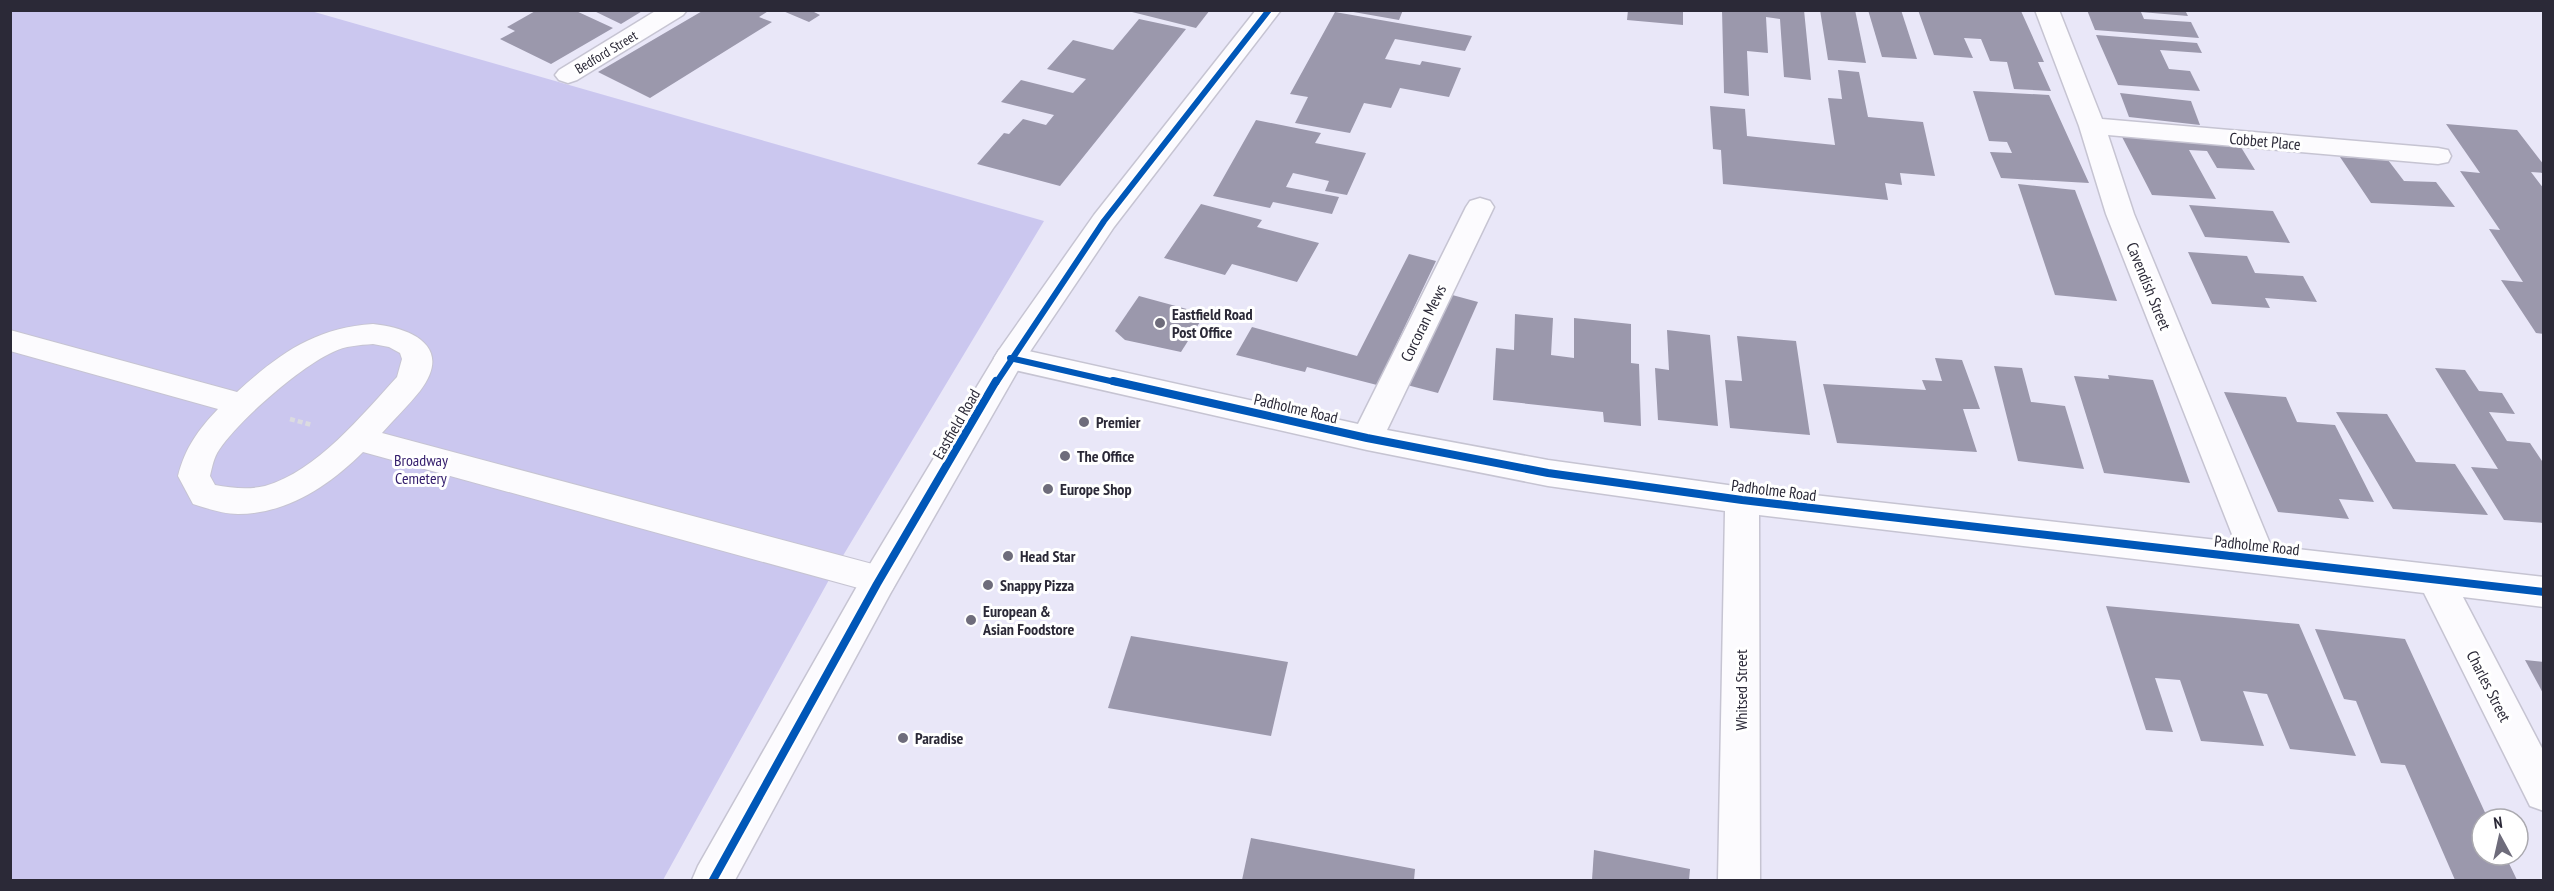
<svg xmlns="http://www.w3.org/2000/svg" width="2554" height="891" font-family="'PT Sans Narrow',sans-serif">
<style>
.green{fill:#cbc7ef}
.building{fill:#9b98ac}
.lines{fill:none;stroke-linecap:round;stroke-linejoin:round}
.lane-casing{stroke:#c6c4d2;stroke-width:2}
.street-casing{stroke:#c6c4d2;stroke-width:3}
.secondary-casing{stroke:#c6c4d2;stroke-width:3}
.path{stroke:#dbdbe0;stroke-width:4.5;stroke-dasharray:5 3;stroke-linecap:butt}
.lane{fill:#fcfbfe;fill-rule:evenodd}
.street{fill:#fcfbfe;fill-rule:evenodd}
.secondary{fill:#fcfbfe;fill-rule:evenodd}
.cycleway-far1-casing{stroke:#fff;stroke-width:9}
.cycleway-casing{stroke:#fff;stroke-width:12}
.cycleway-far1{stroke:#0057b8;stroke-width:6}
.cycleway{stroke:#0057b8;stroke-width:8}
.poi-dot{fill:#6e6c7b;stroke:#fff;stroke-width:2}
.labels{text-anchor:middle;stroke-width:6;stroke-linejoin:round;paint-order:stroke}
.far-street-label{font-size:14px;fill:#2b2937;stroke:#fff}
.street-label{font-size:16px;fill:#2b2937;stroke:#fff}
.poi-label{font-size:16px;font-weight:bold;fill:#2b2937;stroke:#fff;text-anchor:start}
.park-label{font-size:16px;fill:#331d6c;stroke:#fff}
</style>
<rect width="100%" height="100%" fill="#e9e7f8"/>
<polygon class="green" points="10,11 311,11 1044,221 835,569 663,880 11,880"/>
<g class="building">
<polygon points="537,10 574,10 613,28 551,64 500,39 515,31 507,27"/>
<polygon points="592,10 644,10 621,24"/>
<polygon points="704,10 770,10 759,17 772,22 650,98 598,72"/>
<polygon points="810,10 820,15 809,22 783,11"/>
<polygon points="1124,10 1210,10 1196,28"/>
<polygon points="1342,10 1403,10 1399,20"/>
<polygon points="1628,10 1683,10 1683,25 1627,20"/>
<polygon points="1722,10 1804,10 1811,80 1784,77 1780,19 1766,17 1768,53 1747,51 1749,96 1724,93"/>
<polygon points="1820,10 1855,10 1866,63 1828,60"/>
<polygon points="1868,10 1901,10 1917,59 1882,57"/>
<polygon points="1918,10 2021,11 2044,62 2038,62 2051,91 2014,89 2007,62 1990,61 1981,39 1964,38 1973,58 1934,55"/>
<polygon points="2087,10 2185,10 2188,16 2141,12 2144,19 2191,22 2199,38 2095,30"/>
<polygon points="1335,12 1472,36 1465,51 1395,39 1385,59 1420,65 1422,61 1461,68 1449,97 1400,88 1391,108 1364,103 1350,133 1295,123 1308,97 1290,94"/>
<polygon points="1139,19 1186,29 1060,186 977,164 1004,133 1009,134 1023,119 1046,125 1054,115 1001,102 1021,80 1073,93 1086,79 1047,69 1073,40 1113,50"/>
<polygon points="2096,35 2197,43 2202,53 2160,50 2169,69 2190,71 2200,91 2118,85"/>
<polygon points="1838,70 1859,72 1868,117 1923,122 1935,176 1900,173 1902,185 1885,183 1888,200 1723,184 1721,150 1713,149 1710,106 1745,109 1747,136 1835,145 1828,98 1842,99"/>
<polygon points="1973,91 2049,95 2089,183 2001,178 1990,152 2012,153 2007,142 1989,141"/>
<polygon points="2120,93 2191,101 2200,125 2129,117"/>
<polygon points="1256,120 1321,133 1315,143 1366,153 1347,195 1325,191 1329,181 1293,173 1286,187 1339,197 1332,214 1273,202 1270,208 1213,196"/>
<polygon points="2446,124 2517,130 2544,165 2544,173 2531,172 2544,189 2544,334 2536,333 2501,280 2523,282 2489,229 2500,230 2460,171 2480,173"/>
<polygon points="2120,133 2236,139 2255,170 2217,168 2207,151 2189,150 2216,199 2152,195"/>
<polygon points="2340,157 2388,160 2404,181 2436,182 2455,207 2371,203"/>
<polygon points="2018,184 2075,190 2117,301 2055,295"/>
<polygon points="1201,204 1262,220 1257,227 1319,243 1297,282 1232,264 1225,275 1164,258"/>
<polygon points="2189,205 2273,211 2290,243 2205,237"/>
<polygon points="2188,252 2247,256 2255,273 2303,276 2317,302 2265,298 2270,308 2212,304"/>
<polygon points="1409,254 1436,261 1377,385 1307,367 1305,372 1236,355 1252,327 1357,356"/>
<polygon points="1445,293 1478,302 1438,393 1403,384"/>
<polygon points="1139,296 1205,314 1181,352 1125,340 1115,331"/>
<polygon points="1515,314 1553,318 1551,355 1574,358 1574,318 1631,324 1631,363 1639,364 1641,426 1604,422 1603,412 1493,400 1496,348 1514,350"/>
<polygon points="1667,330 1710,335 1718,426 1658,420 1655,368 1669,370"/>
<polygon points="1737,336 1796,341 1810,435 1730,428 1725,380 1742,381"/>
<polygon points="1935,358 1962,360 1980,409 1963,409 1977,452 1837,443 1823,384 1926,390 1922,380 1942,381"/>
<polygon points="1994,366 2022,368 2031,402 2065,406 2084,469 2018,461"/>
<polygon points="2435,368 2465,370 2479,391 2502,393 2515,414 2489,412 2507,441 2530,443 2544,464 2544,523 2504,520 2471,467 2498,469"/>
<polygon points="2108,375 2153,380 2190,483 2104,473 2074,376 2109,379"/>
<polygon points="2224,392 2286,397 2297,422 2335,425 2374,502 2339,499 2349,519 2278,512"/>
<polygon points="2336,412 2387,414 2416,462 2455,464 2488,515 2393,509"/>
<polygon points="2106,606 2299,624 2356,756 2290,749 2267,694 2243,691 2264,746 2201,741 2180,680 2155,678 2173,732 2146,730"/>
<polygon points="2315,629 2405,639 2488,819 2482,819 2482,855 2505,855 2517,880 2455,880 2405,765 2381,763 2356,701 2344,699"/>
<polygon points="1131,636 1288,662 1271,736 1108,708"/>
<polygon points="2525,660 2544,662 2544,695"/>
<polygon points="1251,838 1415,869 1414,880 1242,880"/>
<polygon points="1594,850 1690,869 1689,880 1592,880"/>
</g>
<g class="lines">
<defs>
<path id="lane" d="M373 324C411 328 454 346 420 391 408 406 394 419 382 433L880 566 892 570 897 580 892 590 880 594 363 452C330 485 287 514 238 514 223 514 206 508 193 504L178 476C185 448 198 430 218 409L10 351V330L237 392C279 354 314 328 373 324ZM373 344 389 347 400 353 402 359 397 377C362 415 317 471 265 486 249 490 231 488 215 485L210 476C212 467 214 457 219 450 239 420 300 367 333 352 345 346 359 345 373 344Z"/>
<g id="street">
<polygon points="657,10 687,10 683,15 577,80 568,83 559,80 555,75 559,70"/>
<polygon points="2035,10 2059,10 2102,119 2438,148 2448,150 2451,156 2448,162 2438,164 2108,135 2134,214 2271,546 2544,577 2544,607 2463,597 2544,752 2544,811 2530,806 2424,593 1759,515 1760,880 1718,880 1725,511 1548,486 1367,450 1010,369 999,366 994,358 999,350 1010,347 1358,424 1466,207 1470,201 1480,198 1490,201 1494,207 1387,430 1548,460 1742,487 2235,542 2106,214 2079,126"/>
</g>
<polygon id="secondary" points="1256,10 1281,10 1114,227 1021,365 890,594 735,880 692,880 698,866 864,574 999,350 1094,215"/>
</defs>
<use href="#lane" class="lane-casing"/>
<use href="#street" class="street-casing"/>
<use href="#secondary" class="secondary-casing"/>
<polyline class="path" points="290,419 312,425"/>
<use href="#lane" class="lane"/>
<use href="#street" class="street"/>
<use href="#secondary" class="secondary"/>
<defs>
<g id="cycleway-far1">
<polyline points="1010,358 1119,383"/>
<polyline points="996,383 1104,221 1269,10"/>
</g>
<g id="cycleway">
<polyline points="1113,381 1367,438 1548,473 1742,500 2544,592"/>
<polyline points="713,880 877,584 996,381"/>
</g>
</defs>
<use href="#cycleway-far1" class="cycleway-far1-casing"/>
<use href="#cycleway" class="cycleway-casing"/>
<use href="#cycleway-far1" class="cycleway-far1"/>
<use href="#cycleway" class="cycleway"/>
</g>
<g class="poi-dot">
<circle cx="1160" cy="323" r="6"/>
<circle cx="1084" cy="422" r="6"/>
<circle cx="1065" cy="456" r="6"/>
<circle cx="1048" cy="489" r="6"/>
<circle cx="1008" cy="556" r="6"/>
<circle cx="988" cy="585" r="6"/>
<circle cx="971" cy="620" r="6"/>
<circle cx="903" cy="738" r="6"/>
</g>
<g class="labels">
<g class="far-street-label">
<text transform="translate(606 52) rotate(-31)" y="5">Bedford Street</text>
</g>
<g class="street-label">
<text transform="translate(2265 141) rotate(5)" y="6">Cobbet Place</text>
<text transform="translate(2149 286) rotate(68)" y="6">Cavendish Street</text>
<text transform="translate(1423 323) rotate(-64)" y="6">Corcoran Mews</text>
<text transform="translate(1296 408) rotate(13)" y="6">Padholme Road</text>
<text transform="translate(956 424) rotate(-60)" y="6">Eastfield Road</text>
<text transform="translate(1774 490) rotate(7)" y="6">Padholme Road</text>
<text transform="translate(2257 545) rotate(6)" y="6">Padholme Road</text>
<text transform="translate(2489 686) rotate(63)" y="6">Charles Street</text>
<text transform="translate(1741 690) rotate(-90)" y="6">Whitsed Street</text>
</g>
<g class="poi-label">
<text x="1172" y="320">Eastfield Road<tspan x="1172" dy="18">Post Office</tspan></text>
<text x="1096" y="428">Premier</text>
<text x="1077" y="462">The Office</text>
<text x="1060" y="495">Europe Shop</text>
<text x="1020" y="562">Head Star</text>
<text x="1000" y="591">Snappy Pizza</text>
<text x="983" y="617">European &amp;<tspan x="983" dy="18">Asian Foodstore</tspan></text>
<text x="915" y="744">Paradise</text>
</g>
<g class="park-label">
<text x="421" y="466">Broadway<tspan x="421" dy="18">Cemetery</tspan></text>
</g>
</g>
<rect width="2554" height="891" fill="none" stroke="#2b2937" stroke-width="24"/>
<g transform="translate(2500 837) rotate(352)"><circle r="28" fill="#ffffff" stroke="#aaa9af" stroke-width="1.5"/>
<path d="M0-4.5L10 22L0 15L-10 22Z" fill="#6e6c7b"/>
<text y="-9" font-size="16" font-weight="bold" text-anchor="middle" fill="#2b2937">N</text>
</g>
</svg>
